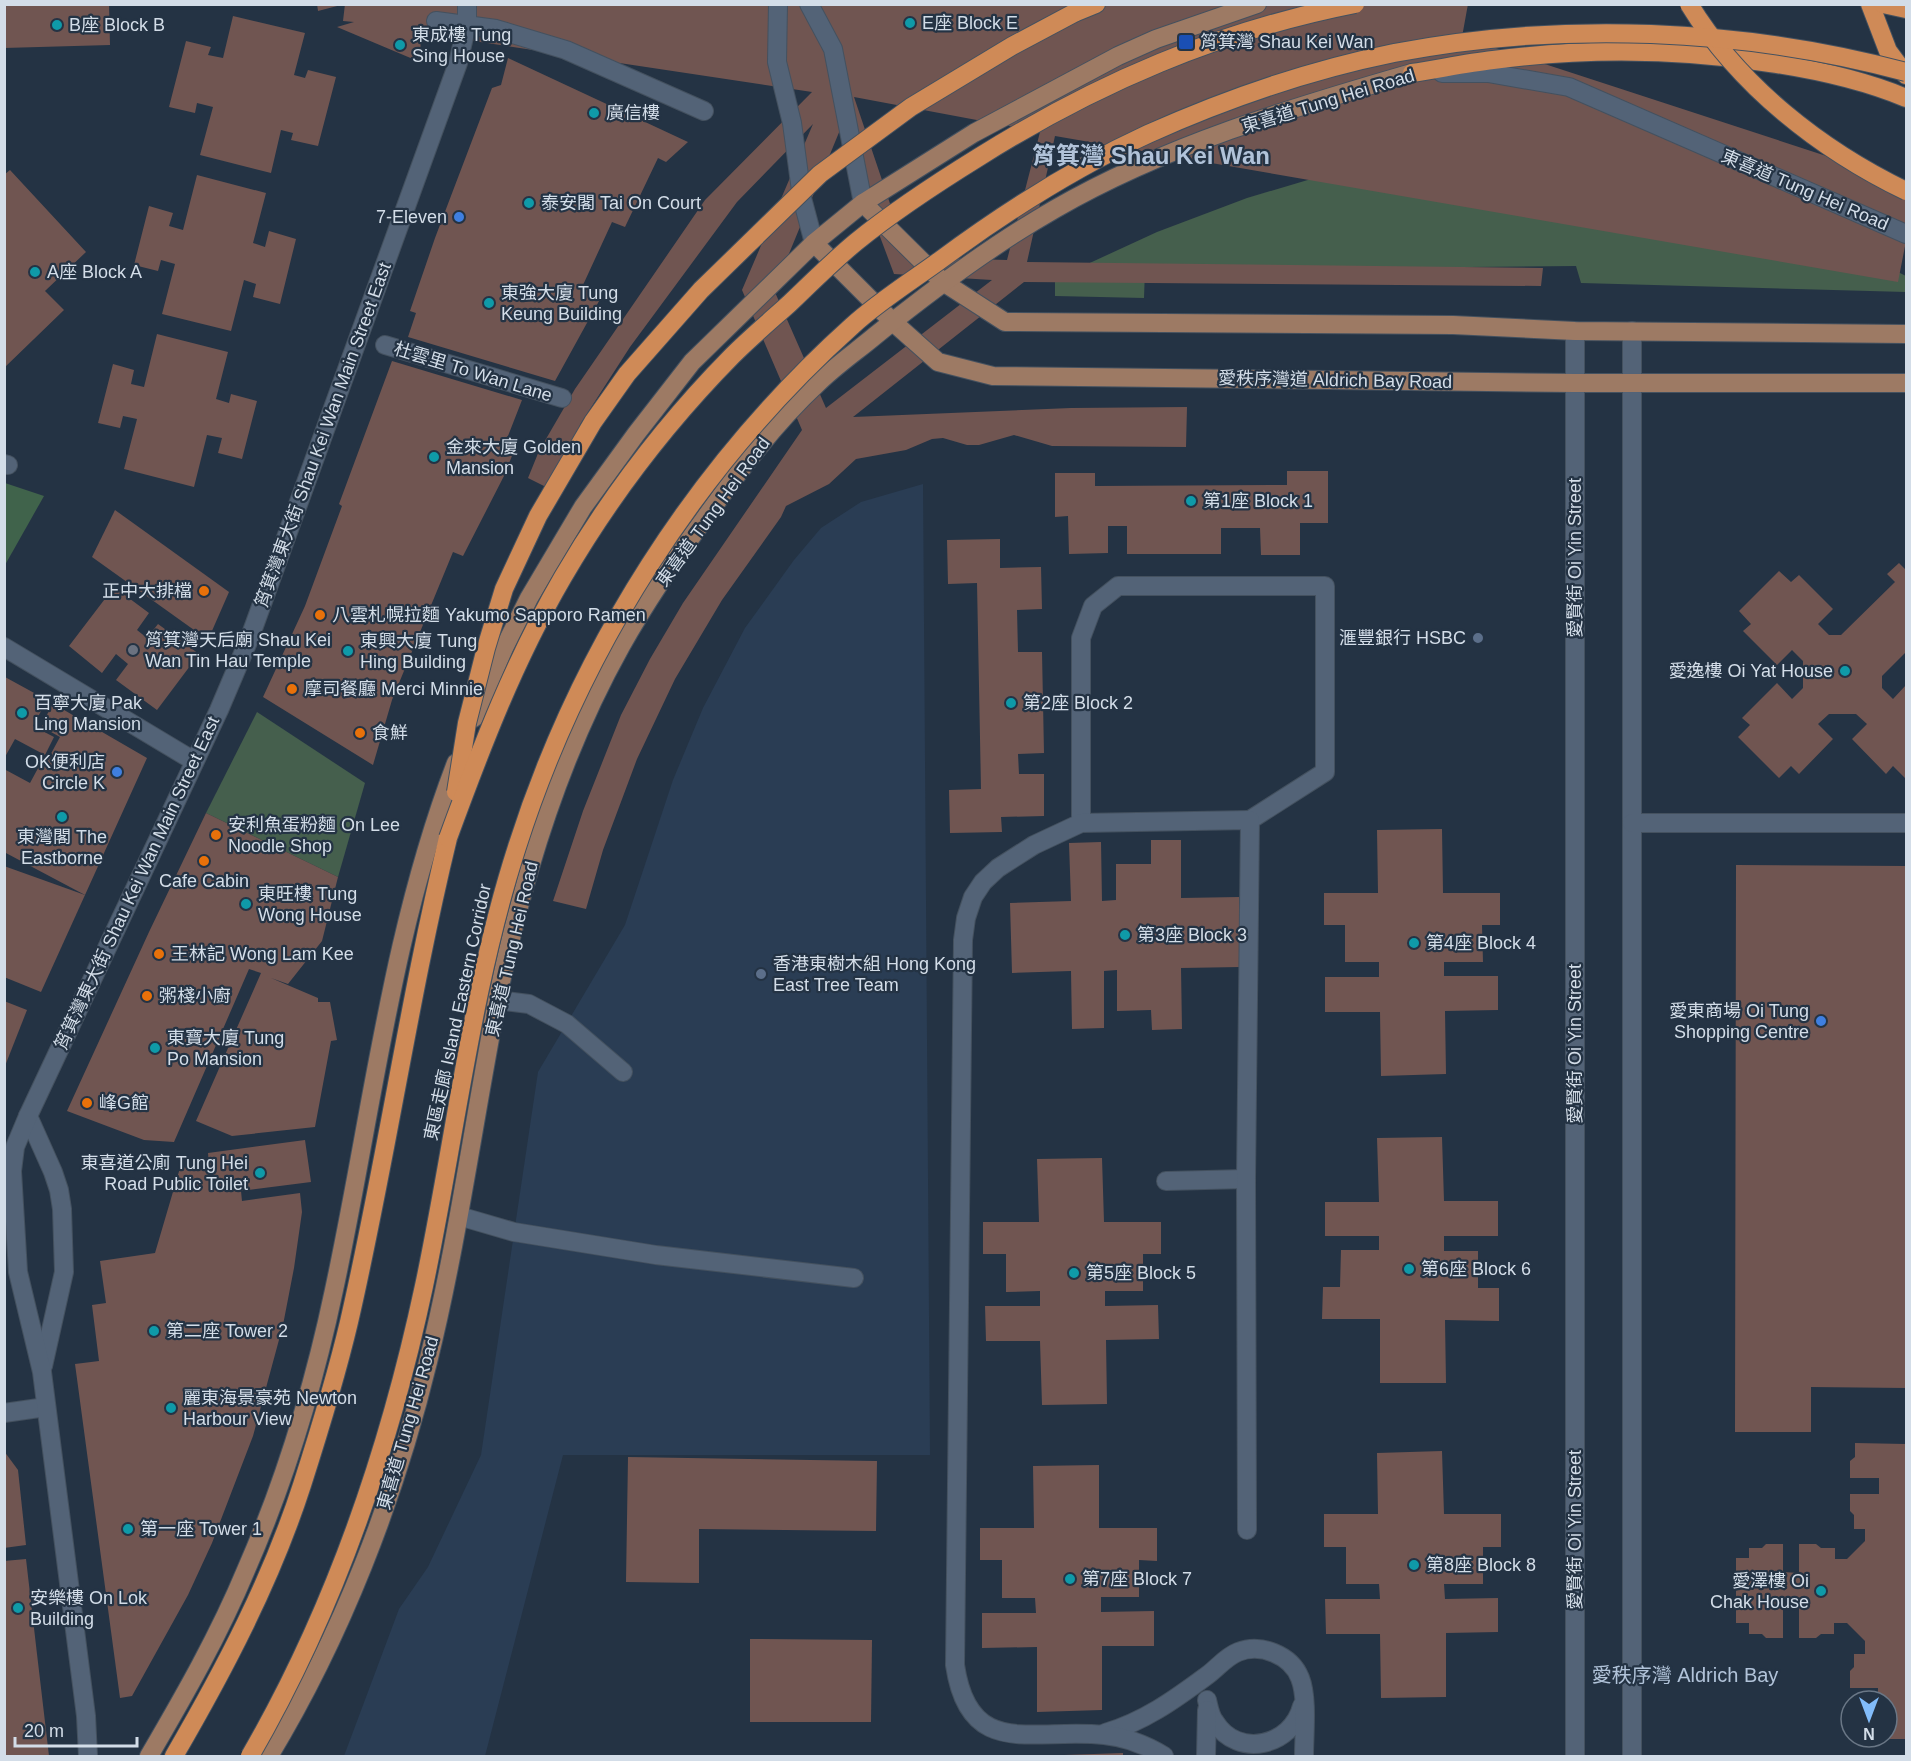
<svg xmlns="http://www.w3.org/2000/svg" width="1911" height="1761" font-family="Helvetica,'Noto Sans TC',sans-serif">
<style>
.built{fill:#2a3d54}
.green{fill:#455f4d}
.forest{fill:#40634b}
.building{fill:#705551;fill-rule:evenodd}
.lines{fill:none;stroke-linecap:round;stroke-linejoin:round}
.minor-casing{stroke:#44515f;stroke-width:20}
.major-casing{stroke:#44515f;stroke-width:20}
.highway-casing{stroke:#44515f;stroke-width:20}
.minor{stroke:#536377;stroke-width:18}
.major{stroke:#9d7a64;stroke-width:18}
.highway{stroke:#cf8a57;stroke-width:18}
.highway-bridge-casing{stroke:#44515f;stroke-width:20;stroke-linecap:butt}
.highway-bridge{stroke:#cf8a57;stroke-width:18}
.culture-dot{fill:#0f9aa8;stroke:#243344;stroke-width:2}
.transit-dot{fill:#1a4fb4;stroke:#243344;stroke-width:2}
.shop-dot{fill:#3f7fe0;stroke:#243344;stroke-width:2}
.food-dot{fill:#e8710a;stroke:#243344;stroke-width:2}
.service-dot{fill:#5c6f8a;stroke:#243344;stroke-width:2}
.worship-dot{fill:#6b7280;stroke:#243344;stroke-width:2}
.labels{text-anchor:middle;stroke-width:4.5;stroke-linejoin:round;paint-order:stroke}
.poi-label{font-size:18px;fill:#d3dde8;stroke:#243344;text-anchor:start}
.street-label{font-size:18px;fill:#d3dde8;stroke:#243344}
.neighbourhood-label{font-size:20px;fill:#b1c3d9;stroke:#243344}
.district-label{font-size:24px;font-weight:bold;fill:#b1c3d9;stroke:#243344}
</style>
<rect width="100%" height="100%" fill="#243344"/>
<polygon class="built" points="923,484 930,1455 563,1455 485,1756 344,1756 399,1609 428,1567 481,1455 538,1072 625,925 673,780 703,708 745,628 794,560 821,528 861,502"/>
<g class="green">
<polygon points="1358,165 1894,270 1906,276 1906,292 1581,283 1576,266 1145,270 1144,298 1055,296 1055,279 1157,232 1247,198"/>
<polygon points="257,712 365,783 338,877 206,813"/>
</g>
<polygon class="forest" points="5,483 44,496 5,565 4,483"/>
<g class="building">
<polygon points="4,4 109,4 110,45 4,48"/>
<polygon points="317,4 341,4 341,5 318,11"/>
<path d="M345 4H1468L1462 37 1906 182V241L1898 282 1055 136 1027 262 1543 268 1541 286 1024 282 853 417 1071 408 1187 407 1186 447 1052 446 1014 435 979 445H967L943 438 932 439 906 450 856 459 829 484 786 506 781 517 722 600 675 679 637 759 603 850 586 909 553 901 583 811 621 715 650 659 683 603 802 430 742 290 813 124 737 202 630 347 581 423 550 489 528 478 539 451 575 389 705 200 812 92 421 33 420 62 337 27 354 22 343 21ZM854 97 1040 132 1007 260 908 257ZM840 130 894 274 992 280 826 408 774 290Z"/>
<polygon points="233,16 305,33 294,75 305,78 308,70 336,77 318,146 291,140 293,133 281,130 271,173 200,155 213,107 197,103 195,113 169,107 186,41 211,47 208,55 223,58"/>
<polygon points="508,58 688,142 666,162 658,158 625,227 612,222 583,285 604,292 555,381 408,337 416,313 410,311 435,238 492,88 501,85"/>
<polygon points="10,170 86,252 45,291 64,310 4,368 4,175"/>
<polygon points="197,175 266,193 253,243 265,247 269,231 296,239 280,304 253,297 256,284 244,280 231,331 162,314 175,264 161,260 158,271 134,265 149,206 173,213 169,226 183,230"/>
<polygon points="157,334 228,352 216,399 229,403 231,394 257,401 242,459 218,453 222,438 207,435 194,487 124,469 137,419 123,416 120,428 98,423 113,364 134,370 131,384 144,387"/>
<polygon points="392,361 522,400 508,436 518,440 505,474 463,556 453,552 392,700 373,765 263,697 305,606 342,506 339,504"/>
<polygon points="1287,471 1328,471 1328,523 1300,523 1300,555 1261,555 1260,528 1221,528 1221,554 1127,554 1127,526 1108,526 1108,553 1069,554 1068,516 1055,517 1055,473 1095,473 1095,486 1287,485"/>
<polygon points="115,510 229,592 208,640 92,557"/>
<polygon points="1000,539 1000,568 1041,567 1042,609 1017,610 1018,652 1042,652 1044,753 1018,754 1019,774 1044,774 1044,816 1001,817 1002,832 950,833 949,790 981,789 977,583 948,584 947,540"/>
<polygon points="1899,563 1906,570 1906,652 1882,676 1882,688 1893,699 1906,685 1906,777 1905,778 1893,766 1886,774 1852,739 1867,724 1856,714 1829,714 1818,724 1833,739 1799,774 1791,766 1779,778 1738,737 1750,725 1742,718 1777,683 1792,699 1803,688 1803,661 1792,650 1777,665 1743,631 1751,624 1739,611 1779,571 1791,582 1799,575 1833,609 1818,624 1829,635 1841,635 1895,582 1887,574"/>
<polygon points="114,587 149,613 137,630 147,638 158,624 199,654 157,710 116,680 128,664 116,654 102,673 69,646"/>
<polygon points="5,677 47,700 33,726 54,737 45,755 15,739 5,757"/>
<polygon points="52,703 147,758 85,895 4,852 4,769 30,783 43,759 47,761 60,737 42,727"/>
<polygon points="206,813 338,877 322,941 288,984 271,978 318,998 318,1002 330,1002 337,1040 331,1041 315,1127 232,1136 196,1121 261,973 249,969 174,1142 144,1140 67,1111 149,932"/>
<polygon points="1442,829 1443,893 1500,893 1500,925 1482,925 1483,962 1444,962 1444,976 1498,976 1498,1010 1445,1011 1446,1074 1381,1076 1380,1012 1325,1012 1325,977 1379,977 1379,962 1345,962 1345,925 1324,925 1324,893 1378,893 1377,830"/>
<polygon points="1151,840 1181,840 1181,898 1239,897 1241,967 1181,968 1182,1029 1152,1030 1151,1010 1117,1011 1117,970 1104,971 1104,1028 1072,1029 1071,971 1012,973 1010,903 1071,901 1069,843 1101,842 1102,901 1116,900 1116,864 1151,864"/>
<polygon points="1736,865 1906,866 1906,1388 1811,1387 1811,1432 1735,1432"/>
<polygon points="4,866 85,895 41,992 4,977"/>
<polygon points="4,1001 27,1010 5,1066 4,1066"/>
<polygon points="1442,1137 1444,1201 1498,1201 1498,1236 1444,1236 1444,1251 1478,1251 1478,1288 1499,1288 1499,1321 1445,1320 1446,1383 1380,1383 1380,1319 1322,1319 1323,1287 1340,1287 1341,1250 1379,1250 1379,1236 1325,1236 1325,1202 1379,1202 1377,1138"/>
<polygon points="305,1140 311,1182 241,1191 242,1201 300,1193 302,1212 294,1268 283,1325 253,1436 212,1543 188,1595 132,1696 120,1698 75,1364 99,1361 92,1305 106,1303 100,1261 155,1253 180,1168 209,1165 208,1153"/>
<polygon points="1102,1158 1104,1222 1161,1222 1161,1254 1143,1254 1143,1291 1105,1291 1105,1306 1158,1305 1159,1339 1106,1340 1107,1404 1042,1405 1040,1341 986,1341 985,1306 1040,1306 1040,1291 1006,1292 1006,1254 983,1254 983,1222 1039,1222 1037,1159"/>
<polygon points="1855,1443 1906,1444 1906,1739 1887,1739 1887,1701 1878,1701 1878,1688 1850,1688 1850,1671 1854,1667 1854,1654 1865,1654 1865,1641 1847,1623 1834,1623 1834,1634 1821,1634 1816,1638 1799,1638 1799,1609 1783,1609 1783,1638 1766,1638 1762,1634 1749,1634 1749,1623 1736,1623 1736,1558 1749,1558 1749,1548 1762,1548 1766,1544 1783,1544 1783,1572 1799,1573 1799,1544 1816,1544 1821,1548 1835,1548 1835,1559 1847,1559 1865,1541 1865,1529 1854,1529 1854,1515 1850,1511 1850,1494 1879,1494 1879,1478 1850,1478 1850,1461 1855,1457"/>
<polygon points="4,1451 18,1470 26,1545 4,1548"/>
<polygon points="1442,1451 1444,1514 1501,1514 1501,1547 1483,1547 1483,1584 1444,1584 1445,1599 1498,1598 1498,1632 1446,1633 1446,1697 1381,1698 1380,1634 1326,1634 1325,1599 1380,1599 1379,1584 1346,1584 1346,1547 1324,1547 1324,1514 1378,1514 1377,1453"/>
<polygon points="628,1457 877,1461 876,1531 699,1529 699,1583 626,1582"/>
<polygon points="1099,1465 1099,1528 1157,1528 1157,1561 1139,1560 1139,1597 1101,1597 1101,1612 1154,1611 1154,1646 1102,1646 1102,1710 1037,1712 1037,1647 982,1648 982,1613 1036,1613 1035,1598 1002,1598 1002,1560 980,1560 980,1528 1034,1528 1033,1466"/>
<polygon points="26,1559 37,1654 49,1756 4,1756 4,1561"/>
<polygon points="750,1639 872,1640 871,1722 750,1722"/>
<polygon points="1123,1753 1123,1756 1064,1756 1064,1755"/>
</g>
<g class="lines">
<defs>
<g id="minor">
<polyline points="778,4 777,62 792,123 802,198 814,243"/>
<polyline points="809,4 833,49 863,203"/>
<polyline points="436,21 496,29 566,50 704,111"/>
<polyline points="1442,73 1488,73 1569,87 1906,234"/>
<polyline points="1575,331 1575,1756"/>
<polyline points="1632,331 1632,1756"/>
<polyline points="385,345 562,398"/>
<polyline points="4,464 8,465"/>
<polyline points="4,647 194,761"/>
<polyline points="1081,823 1081,638 1093,606 1118,586 1325,586 1325,772 1250,820"/>
<polyline points="1632,823 1906,823"/>
<polyline points="497,1000 529,1004 567,1024 623,1072"/>
<polyline points="28,1116 53,1172 59,1190 62,1209 64,1272 43,1366"/>
<polyline points="1166,1181 1246,1179"/>
<polyline points="459,1216 514,1232 656,1255 854,1278"/>
<polyline points="4,1413 46,1407"/>
<path d="M1207 1700C1209 1708 1210 1716 1215 1722 1238 1759 1292 1746 1302 1706"/>
<path d="M1105 1733C1143 1722 1174 1700 1205 1677 1217 1669 1225 1657 1238 1652 1261 1643 1291 1655 1300 1678 1308 1698 1304 1734 1304 1756"/>
<polyline points="88,1756 86,1716 42,1372 18,1272 17,1255 12,1171 15,1147 28,1116 219,710 250,637 458,63 467,24 467,4"/>
<path d="M1164 1756C1146 1745 1125 1737 1104 1735 1034 1727 969 1761 955 1665L963 940 966 918 973 897 983 882 998 868 1034 845 1081 823 1250 820 1246 1179 1247 1530"/>
<polyline points="1206,1756 1207,1710"/>
</g>
<g id="major">
<polyline points="863,203 943,282 1005,322 1453,325 1575,331 1906,334"/>
<polyline points="814,243 893,322 938,362 993,376 1575,383 1906,383"/>
<polyline points="474,718 504,648 529,598 583,507 636,434 692,362 814,243 863,203 974,133 1118,56 1156,39 1257,4"/>
<path d="M149 1756C184 1696 219 1635 246 1570 285 1481 314 1385 334 1290 372 1114 391 932 456 763"/>
<path d="M269 1756C341 1637 395 1498 428 1362 458 1241 474 1118 498 996 523 875 560 755 621 646 646 602 675 559 705 518 739 471 774 424 817 384 835 366 857 351 876 335 933 289 992 245 1055 209 1166 145 1291 108 1412 73"/>
</g>
<g id="highway">
<polyline points="1870,4 1888,51 1906,75"/>
<polyline points="1883,4 1906,9"/>
<polyline points="1074,13 1096,4"/>
<path d="M1412 73C1439 69 1466 63 1493 60 1585 48 1679 49 1770 63 1817 70 1863 80 1906 98"/>
<path d="M174 1756C224 1670 271 1581 302 1485 319 1432 336 1377 349 1322 386 1162 409 998 448 838"/>
</g>
</defs>
<use href="#minor" class="minor-casing"/>
<use href="#major" class="major-casing"/>
<use href="#highway" class="highway-casing"/>
<use href="#minor" class="minor"/>
<use href="#major" class="major"/>
<use href="#highway" class="highway"/>
<defs>
<g id="highway-bridge">
<path d="M1689 4C1739 86 1821 150 1906 191"/>
<polyline points="456,792 467,723 486,648 504,589 538,516 593,422 627,374 701,290 820,174 911,107 1012,46 1074,13"/>
<path d="M448 838C481 748 514 661 563 577 609 498 667 422 732 356 750 338 770 321 789 304 811 283 833 261 856 242 894 211 937 183 979 157 1097 83 1218 31 1355 4"/>
<path d="M250 1756C334 1611 389 1450 424 1286 455 1140 471 989 517 847 580 649 697 465 852 326 878 302 910 282 939 261 1005 212 1074 168 1148 134 1226 99 1310 70 1394 53 1561 21 1742 28 1906 72"/>
</g>
</defs>
<use href="#highway-bridge" class="highway-bridge-casing"/>
<use href="#highway-bridge" class="highway-bridge"/>
</g>
<g class="culture-dot">
<circle cx="910" cy="23" r="6"/>
<circle cx="57" cy="25" r="6"/>
<circle cx="400" cy="45" r="6"/>
<circle cx="594" cy="113" r="6"/>
<circle cx="529" cy="203" r="6"/>
<circle cx="35" cy="272" r="6"/>
<circle cx="489" cy="303" r="6"/>
<circle cx="434" cy="457" r="6"/>
<circle cx="1191" cy="501" r="6"/>
<circle cx="348" cy="651" r="6"/>
<circle cx="1845" cy="671" r="6"/>
<circle cx="1011" cy="703" r="6"/>
<circle cx="22" cy="713" r="6"/>
<circle cx="62" cy="817" r="6"/>
<circle cx="246" cy="904" r="6"/>
<circle cx="1125" cy="935" r="6"/>
<circle cx="1414" cy="943" r="6"/>
<circle cx="155" cy="1048" r="6"/>
<circle cx="260" cy="1173" r="6"/>
<circle cx="1409" cy="1269" r="6"/>
<circle cx="1074" cy="1273" r="6"/>
<circle cx="154" cy="1331" r="6"/>
<circle cx="171" cy="1408" r="6"/>
<circle cx="128" cy="1529" r="6"/>
<circle cx="1414" cy="1565" r="6"/>
<circle cx="1070" cy="1579" r="6"/>
<circle cx="1821" cy="1591" r="6"/>
<circle cx="18" cy="1608" r="6"/>
</g>
<rect class="transit-dot" x="1178" y="34" width="16" height="16" rx="3"/>
<g class="shop-dot">
<circle cx="459" cy="217" r="6"/>
<circle cx="117" cy="772" r="6"/>
<circle cx="1821" cy="1021" r="6"/>
</g>
<g class="food-dot">
<circle cx="204" cy="591" r="6"/>
<circle cx="320" cy="615" r="6"/>
<circle cx="292" cy="689" r="6"/>
<circle cx="360" cy="733" r="6"/>
<circle cx="216" cy="835" r="6"/>
<circle cx="204" cy="861" r="6"/>
<circle cx="159" cy="954" r="6"/>
<circle cx="147" cy="996" r="6"/>
<circle cx="87" cy="1103" r="6"/>
</g>
<g class="service-dot">
<circle cx="1478" cy="638" r="6"/>
<circle cx="761" cy="974" r="6"/>
</g>
<circle class="worship-dot" cx="133" cy="650" r="6"/>
<g class="labels">
<g class="poi-label">
<text x="922" y="29">E座 Block E</text>
<text x="69" y="31">B座 Block B</text>
<text x="412" y="41">東成樓 Tung<tspan x="412" dy="21">Sing House</tspan></text>
<text x="1200" y="48">筲箕灣 Shau Kei Wan</text>
<text x="606" y="119">廣信樓</text>
<text x="541" y="209">泰安閣 Tai On Court</text>
<text x="447" y="223" text-anchor="end">7-Eleven</text>
<text x="47" y="278">A座 Block A</text>
<text x="501" y="299">東強大廈 Tung<tspan x="501" dy="21">Keung Building</tspan></text>
<text x="446" y="453">金來大廈 Golden<tspan x="446" dy="21">Mansion</tspan></text>
<text x="1203" y="507">第1座 Block 1</text>
<text x="192" y="597" text-anchor="end">正中大排檔</text>
<text x="332" y="621">八雲札幌拉麵 Yakumo Sapporo Ramen</text>
<text x="1466" y="644" text-anchor="end">滙豐銀行 HSBC</text>
<text x="145" y="646">筲箕灣天后廟 Shau Kei<tspan x="145" dy="21">Wan Tin Hau Temple</tspan></text>
<text x="360" y="647">東興大廈 Tung<tspan x="360" dy="21">Hing Building</tspan></text>
<text x="1833" y="677" text-anchor="end">愛逸樓 Oi Yat House</text>
<text x="304" y="695">摩司餐廳 Merci Minnie</text>
<text x="34" y="709">百寧大廈 Pak<tspan x="34" dy="21">Ling Mansion</tspan></text>
<text x="1023" y="709">第2座 Block 2</text>
<text x="372" y="739">食鮮</text>
<text x="105" y="768" text-anchor="end">OK便利店<tspan x="105" dy="21">Circle K</tspan></text>
<text x="228" y="831">安利魚蛋粉麵 On Lee<tspan x="228" dy="21">Noodle Shop</tspan></text>
<text x="62" y="843" text-anchor="middle">東灣閣 The<tspan x="62" dy="21">Eastborne</tspan></text>
<text x="204" y="887" text-anchor="middle">Cafe Cabin</text>
<text x="258" y="900">東旺樓 Tung<tspan x="258" dy="21">Wong House</tspan></text>
<text x="1137" y="941">第3座 Block 3</text>
<text x="1426" y="949">第4座 Block 4</text>
<text x="171" y="960">王林記 Wong Lam Kee</text>
<text x="773" y="970">香港東樹木組 Hong Kong<tspan x="773" dy="21">East Tree Team</tspan></text>
<text x="159" y="1002">粥棧小廚</text>
<text x="1809" y="1017" text-anchor="end">愛東商場 Oi Tung<tspan x="1809" dy="21">Shopping Centre</tspan></text>
<text x="167" y="1044">東寶大廈 Tung<tspan x="167" dy="21">Po Mansion</tspan></text>
<text x="99" y="1109">峰G館</text>
<text x="248" y="1169" text-anchor="end">東喜道公廁 Tung Hei<tspan x="248" dy="21">Road Public Toilet</tspan></text>
<text x="1421" y="1275">第6座 Block 6</text>
<text x="1086" y="1279">第5座 Block 5</text>
<text x="166" y="1337">第二座 Tower 2</text>
<text x="183" y="1404">麗東海景豪苑 Newton<tspan x="183" dy="21">Harbour View</tspan></text>
<text x="140" y="1535">第一座 Tower 1</text>
<text x="1426" y="1571">第8座 Block 8</text>
<text x="1082" y="1585">第7座 Block 7</text>
<text x="1809" y="1587" text-anchor="end">愛澤樓 Oi<tspan x="1809" dy="21">Chak House</tspan></text>
<text x="30" y="1604">安樂樓 On Lok<tspan x="30" dy="21">Building</tspan></text>
</g>
<g class="street-label">
<text transform="translate(1328 101) rotate(-17)" y="6">東喜道 Tung Hei Road</text>
<text transform="translate(1805 190) rotate(23)" y="6">東喜道 Tung Hei Road</text>
<text transform="translate(473 372) rotate(17)" y="6">杜雲里 To Wan Lane</text>
<text transform="translate(1335 380) rotate(1)" y="6">愛秩序灣道 Aldrich Bay Road</text>
<text transform="translate(323 435) rotate(-70)" y="6">筲箕灣東大街 Shau Kei Wan Main Street East</text>
<text transform="translate(713 512) rotate(-54)" y="6">東喜道 Tung Hei Road</text>
<text transform="translate(1575 558) rotate(-90)" y="6">愛賢街 Oi Yin Street</text>
<text transform="translate(137 883) rotate(-65)" y="6">筲箕灣東大街 Shau Kei Wan Main Street East</text>
<text transform="translate(512 949) rotate(-77)" y="6">東喜道 Tung Hei Road</text>
<text transform="translate(458 1012) rotate(-78)" y="6">東區走廊 Island Eastern Corridor</text>
<text transform="translate(1575 1044) rotate(-90)" y="6">愛賢街 Oi Yin Street</text>
<text transform="translate(408 1423) rotate(-74)" y="6">東喜道 Tung Hei Road</text>
<text transform="translate(1575 1530) rotate(-90)" y="6">愛賢街 Oi Yin Street</text>
</g>
<g class="neighbourhood-label">
<text x="1685" y="1682">愛秩序灣 Aldrich Bay</text>
</g>
<g class="district-label">
<text x="1151" y="164">筲箕灣 Shau Kei Wan</text>
</g>
</g>
<rect width="1911" height="1761" fill="none" stroke="#d3dde8" stroke-width="12"/>
<g transform="translate(1869 1719) rotate(180)"><circle r="28" fill="#243344" stroke="#6a7786" stroke-width="1.5"/>
<path d="M0-4.5L10 22L0 15L-10 22Z" fill="#82bcfa"/>
<text y="-9" font-size="16" font-weight="bold" text-anchor="middle" fill="#d3dde8">N</text>
</g>
<path d="M15 1737v9h122v-9" fill="none" stroke="#d3dde8" stroke-width="3"/>
<text x="24" y="1737" font-size="18" fill="#d3dde8" stroke="#243344" stroke-width="4.5" paint-order="stroke">20 m</text>
</svg>
